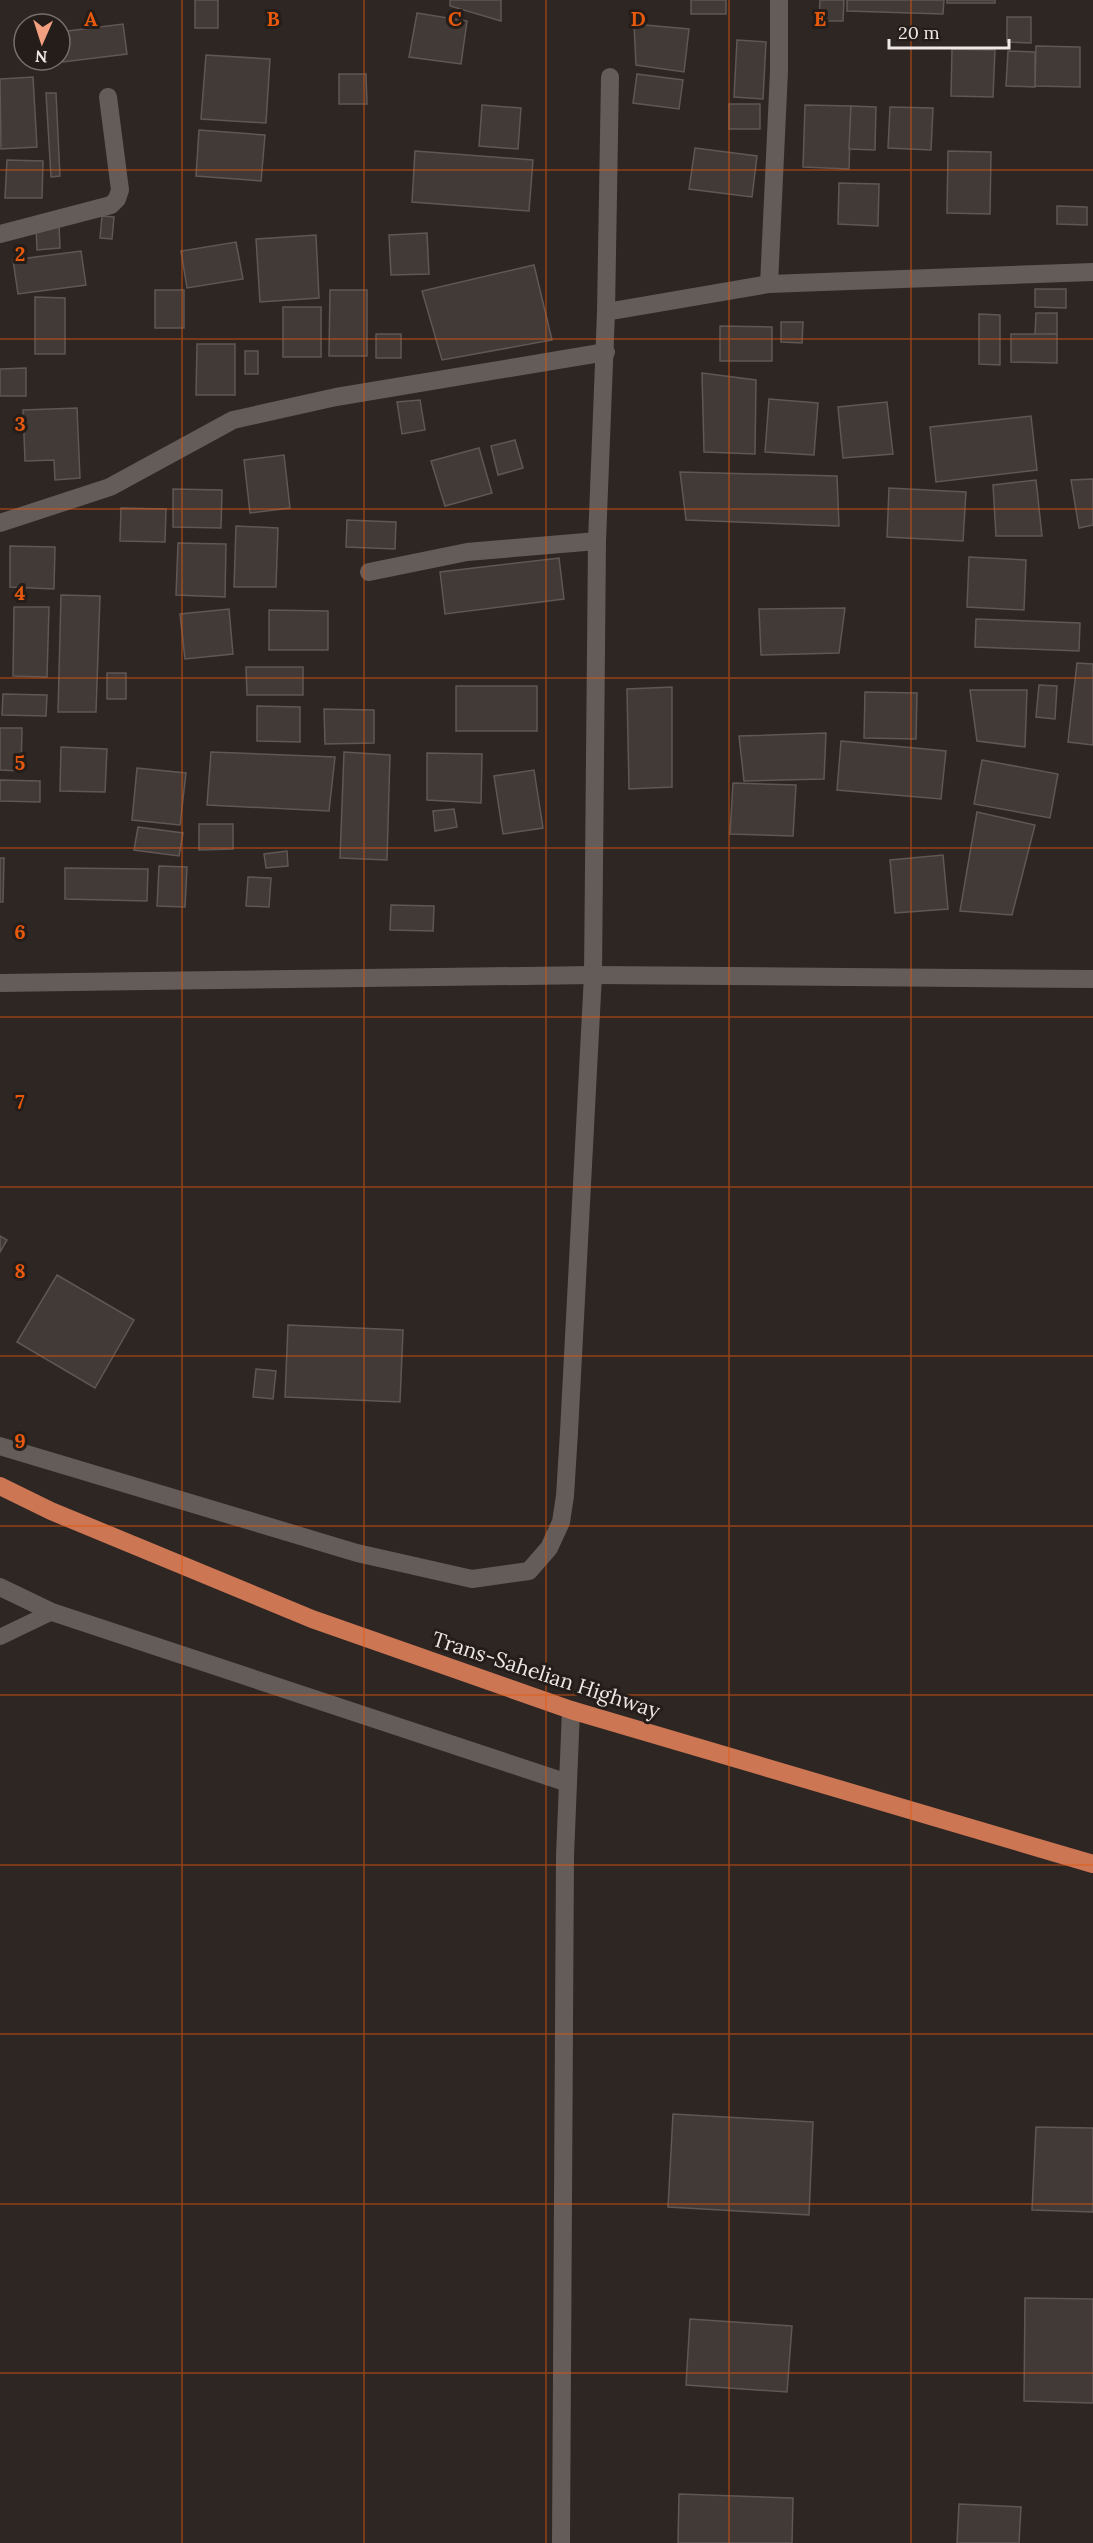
<svg xmlns="http://www.w3.org/2000/svg" width="1093" height="2543" font-family="Lora,serif">
<style>
.building{fill:#423a37;stroke:#605754;stroke-width:1.5}
.lines{fill:none;stroke-linecap:round;stroke-linejoin:round}
.service{stroke:#645c58;stroke-width:16}
.minor{stroke:#645c58;stroke-width:18}
.trunk{stroke:#cd7653;stroke-width:18}
.grid{fill:none;stroke:#e8590c;stroke-width:1.5;stroke-opacity:0.55}
.labels{text-anchor:middle;stroke-width:6;stroke-linejoin:round;paint-order:stroke}
.street-label{font-size:21px;fill:#eee9e7;stroke:#241d1a}
.grid-label{font-size:20px;text-anchor:middle;font-weight:bold;fill:#e8590c;stroke:#241d1a;stroke-width:6;stroke-linejoin:round;paint-order:stroke}
</style>
<rect width="100%" height="100%" fill="#2e2623"/>
<g class="building">
<rect x="195" y="0" width="23" height="28"/>
<polygon points="450,0 501,0 501,21 450,6"/>
<rect x="691" y="0" width="35" height="14"/>
<polygon points="820,0 844,0 843,21 819,21"/>
<polygon points="847,0 944,0 943,14 847,11"/>
<rect x="947" y="0" width="48" height="3"/>
<polygon points="417,13 467,21 461,64 409,57"/>
<polygon points="1007,17 1031,17 1031,43 1007,42"/>
<polygon points="123,24 127,54 63,62 60,32"/>
<polygon points="634,24 689,29 684,72 636,65"/>
<polygon points="737,40 766,42 763,99 734,97"/>
<polygon points="1036,46 1080,47 1080,87 1035,86"/>
<polygon points="952,49 995,50 993,97 951,96"/>
<polygon points="1008,51 1035,52 1035,87 1006,86"/>
<polygon points="206,55 270,59 266,123 201,119"/>
<polygon points="339,74 366,74 367,104 339,104"/>
<polygon points="637,74 683,80 679,109 633,103"/>
<polygon points="33,77 37,147 1,149 0,79"/>
<polygon points="46,93 56,93 60,176 51,177"/>
<rect x="729" y="104" width="31" height="25"/>
<polygon points="482,105 521,108 518,149 479,146"/>
<polygon points="805,105 851,106 849,169 803,167"/>
<polygon points="851,106 876,107 875,150 849,149"/>
<polygon points="890,107 933,108 931,150 888,148"/>
<polygon points="199,130 265,135 261,181 196,176"/>
<polygon points="695,148 757,156 752,197 689,189"/>
<polygon points="415,151 533,160 529,211 412,202"/>
<polygon points="948,151 991,152 990,214 947,213"/>
<polygon points="7,160 43,161 42,198 5,198"/>
<polygon points="839,183 879,184 878,226 838,224"/>
<polygon points="1057,206 1087,207 1087,225 1057,224"/>
<polygon points="102,216 114,217 112,239 100,238"/>
<polygon points="59,224 60,248 37,250 36,226"/>
<polygon points="427,233 429,274 391,275 389,235"/>
<polygon points="316,235 319,298 260,302 256,239"/>
<polygon points="236,242 243,279 187,288 181,251"/>
<polygon points="81,251 86,285 18,294 13,260"/>
<polygon points="534,265 552,340 442,360 422,291"/>
<polygon points="1035,289 1066,289 1066,308 1035,307"/>
<rect x="155" y="290" width="29" height="38"/>
<polygon points="330,290 367,290 367,356 329,356"/>
<polygon points="35,297 65,298 65,354 35,354"/>
<rect x="283" y="307" width="38" height="50"/>
<polygon points="1036,313 1057,313 1057,334 1035,335"/>
<polygon points="979,314 1000,315 1000,365 979,364"/>
<polygon points="781,322 803,322 802,343 781,342"/>
<polygon points="720,326 772,327 772,361 720,361"/>
<rect x="376" y="334" width="25" height="24"/>
<polygon points="1011,334 1057,334 1057,363 1011,362"/>
<polygon points="197,344 235,344 235,395 196,395"/>
<rect x="245" y="351" width="13" height="23"/>
<polygon points="26,368 26,396 0,396 0,369"/>
<polygon points="702,373 756,380 755,454 704,452"/>
<polygon points="769,399 818,403 814,455 765,452"/>
<polygon points="420,400 425,430 402,434 397,402"/>
<polygon points="887,402 893,454 843,458 838,407"/>
<polygon points="77,408 80,478 55,480 54,460 25,461 23,410"/>
<polygon points="1031,416 1037,470 936,482 930,427"/>
<polygon points="515,440 523,468 498,475 491,446"/>
<polygon points="479,448 492,493 445,506 431,461"/>
<polygon points="284,455 290,508 250,513 244,460"/>
<polygon points="680,472 837,476 839,526 686,520"/>
<polygon points="1093,479 1093,525 1079,528 1071,480"/>
<polygon points="1036,480 1042,536 996,536 993,485"/>
<polygon points="889,488 966,492 963,541 887,537"/>
<polygon points="173,489 222,490 221,528 173,527"/>
<polygon points="121,508 166,509 165,542 120,541"/>
<polygon points="347,520 396,522 395,549 346,547"/>
<polygon points="236,526 278,528 276,587 234,587"/>
<polygon points="178,543 226,544 225,597 176,595"/>
<polygon points="10,546 55,547 54,589 10,587"/>
<polygon points="969,557 1026,560 1024,610 967,607"/>
<polygon points="559,558 564,599 445,614 440,572"/>
<polygon points="61,595 100,596 96,712 58,712"/>
<polygon points="14,607 49,607 47,677 13,676"/>
<polygon points="845,608 839,653 761,655 759,609"/>
<polygon points="229,609 233,654 185,659 180,614"/>
<polygon points="269,610 328,611 328,650 269,650"/>
<polygon points="976,619 1080,623 1079,651 975,647"/>
<polygon points="1077,663 1093,664 1093,745 1068,742"/>
<polygon points="246,667 303,667 303,695 247,695"/>
<rect x="107" y="673" width="19" height="26"/>
<polygon points="1039,685 1057,686 1055,719 1036,717"/>
<rect x="456" y="686" width="81" height="45"/>
<polygon points="672,687 672,787 629,789 627,689"/>
<polygon points="970,690 1027,690 1025,747 977,741"/>
<polygon points="865,692 917,693 916,739 864,738"/>
<polygon points="3,694 47,695 46,716 2,715"/>
<polygon points="257,706 300,707 300,742 257,741"/>
<polygon points="324,709 374,710 374,743 325,744"/>
<polygon points="0,728 22,728 21,771 0,770"/>
<polygon points="826,733 824,779 744,781 739,736"/>
<polygon points="841,741 946,751 941,799 837,790"/>
<polygon points="61,747 107,749 105,792 60,791"/>
<polygon points="211,752 335,757 329,811 207,805"/>
<polygon points="344,752 390,755 387,860 340,858"/>
<polygon points="427,753 482,754 481,803 427,800"/>
<polygon points="982,760 1058,774 1050,818 974,804"/>
<polygon points="137,768 186,773 180,825 132,820"/>
<polygon points="534,770 543,828 503,834 494,776"/>
<polygon points="0,780 40,781 40,802 0,801"/>
<polygon points="733,783 796,785 793,836 730,834"/>
<polygon points="454,809 457,827 435,831 433,811"/>
<polygon points="977,812 1035,825 1012,915 960,911"/>
<polygon points="199,824 233,824 233,849 199,850"/>
<polygon points="138,827 183,833 179,856 134,850"/>
<polygon points="287,851 288,866 266,868 264,854"/>
<polygon points="943,855 948,909 895,913 890,860"/>
<polygon points="0,858 4,858 3,902 0,902"/>
<polygon points="159,866 187,867 185,907 157,906"/>
<polygon points="65,868 148,869 147,901 65,899"/>
<polygon points="248,877 271,878 269,907 246,906"/>
<polygon points="391,905 434,906 433,931 390,930"/>
<polygon points="0,1236 7,1240 0,1252"/>
<polygon points="57,1275 134,1320 95,1388 17,1342"/>
<polygon points="288,1325 403,1330 400,1402 285,1397"/>
<polygon points="256,1369 276,1371 273,1399 253,1397"/>
<polygon points="673,2114 813,2122 809,2215 668,2207"/>
<polygon points="1036,2127 1093,2128 1093,2212 1032,2210"/>
<polygon points="1025,2298 1093,2299 1093,2403 1024,2401"/>
<polygon points="690,2319 792,2326 787,2392 686,2385"/>
<polygon points="679,2494 793,2498 792,2543 678,2543"/>
<polygon points="959,2504 1021,2507 1019,2543 957,2543"/>
</g>
<g class="lines">
<polyline class="service" points="0,1637 52,1612"/>
<g class="minor">
<polyline points="0,234 111,205 117,199 120,190 108,97"/>
<polyline points="769,284 779,71 779,0"/>
<polyline points="606,312 610,77"/>
<polyline points="0,523 110,487 233,420 336,397 606,352"/>
<polyline points="369,572 467,552 597,541"/>
<polyline points="0,983 593,975 1093,979"/>
<polyline points="0,1446 357,1553 472,1579 529,1571 549,1548 561,1522 565,1496 569,1432 593,975 597,541 606,312 769,284 1093,272"/>
<polyline points="0,1587 52,1612 568,1783"/>
<polyline points="561,2543 565,1856 571,1710"/>
</g>
<polyline class="trunk" points="0,1486 51,1511 312,1619 571,1710 1093,1864"/>
</g>
<path class="grid" d="M182 0V2543M364 0V2543M546 0V2543M729 0V2543M911 0V2543M0 170H1093M0 339H1093M0 509H1093M0 678H1093M0 848H1093M0 1017H1093M0 1187H1093M0 1356H1093M0 1526H1093M0 1695H1093M0 1865H1093M0 2034H1093M0 2204H1093M0 2373H1093"/>
<g class="labels">
<g class="street-label">
<text transform="translate(546 1675) rotate(18)" y="7">Trans-Sahelian Highway</text>
</g>
</g>
<g class="grid-label">
<text x="91" y="26">A</text>
<text x="273" y="26">B</text>
<text x="455" y="26">C</text>
<text x="638" y="26">D</text>
<text x="820" y="26">E</text>
<text x="20" y="261">2</text>
<text x="20" y="431">3</text>
<text x="20" y="600">4</text>
<text x="20" y="770">5</text>
<text x="20" y="939">6</text>
<text x="20" y="1109">7</text>
<text x="20" y="1278">8</text>
<text x="20" y="1448">9</text>
</g>
<g transform="translate(42 42) rotate(183)"><circle r="28" fill="#241d1a" stroke="#756f6c" stroke-width="1.5"/>
<path d="M0-4.5L10 22L0 15L-10 22Z" fill="#f2a080"/>
<text y="-9" font-size="16" font-weight="bold" text-anchor="middle" fill="#eee9e7">N</text>
</g>
<path d="M889 39v9h120v-9" fill="none" stroke="#eee9e7" stroke-width="3"/>
<text x="898" y="39" font-size="18" fill="#eee9e7" stroke="#241d1a" stroke-width="4.5" paint-order="stroke">20 m</text>
</svg>
